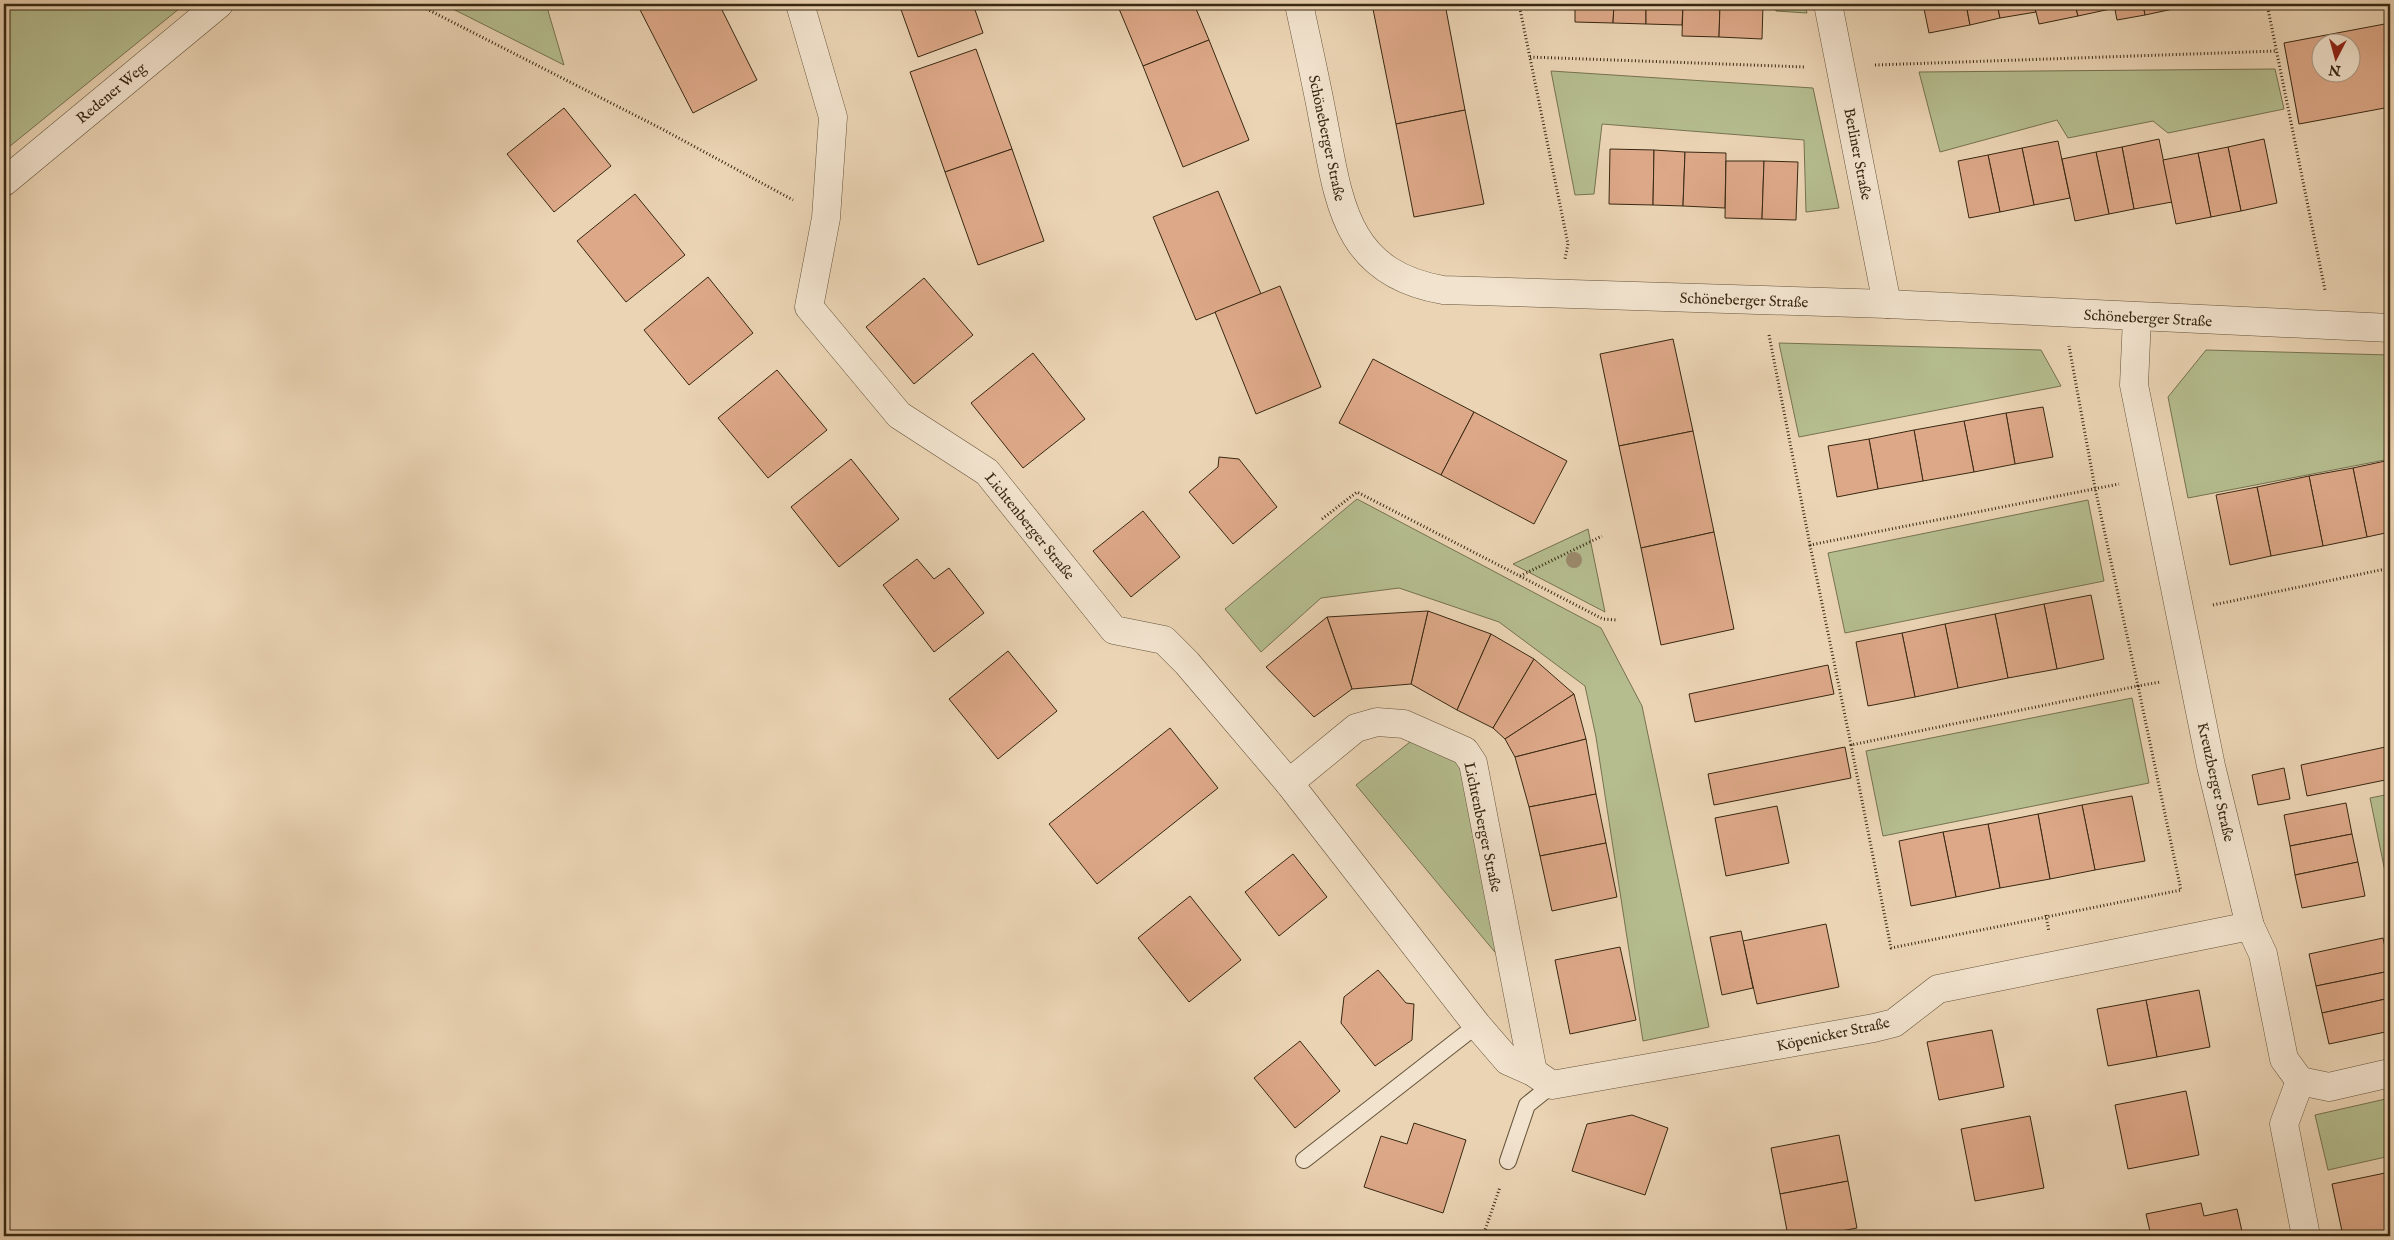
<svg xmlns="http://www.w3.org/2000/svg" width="2394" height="1240" font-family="'IM FELL English',serif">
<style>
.green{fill:#b5bd8f;stroke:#767250}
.building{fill:#dda888;stroke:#382812;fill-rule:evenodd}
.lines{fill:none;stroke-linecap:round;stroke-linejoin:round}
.service-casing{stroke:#65533a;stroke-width:18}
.minor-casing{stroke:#65533a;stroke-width:29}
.path{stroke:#382812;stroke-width:3;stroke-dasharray:1 2.5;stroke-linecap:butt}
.service{stroke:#f2e3ce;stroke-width:16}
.minor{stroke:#f2e3ce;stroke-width:28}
.tree{fill:#9a8a6c}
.labels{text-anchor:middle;stroke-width:5;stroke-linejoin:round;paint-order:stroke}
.street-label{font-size:15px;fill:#382812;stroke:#f2e3ce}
</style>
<rect width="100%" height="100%" fill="#ebd4b4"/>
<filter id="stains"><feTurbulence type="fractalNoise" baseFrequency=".004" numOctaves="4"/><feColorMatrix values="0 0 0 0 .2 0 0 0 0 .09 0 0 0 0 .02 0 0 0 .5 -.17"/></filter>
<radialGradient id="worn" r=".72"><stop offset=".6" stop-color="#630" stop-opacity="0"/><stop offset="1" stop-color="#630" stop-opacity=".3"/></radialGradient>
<g class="green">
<polygon points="4,4 185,4 4,151"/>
<polygon points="443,4 546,4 564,65"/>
<polygon points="1774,4 1805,4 1807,13 1776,11"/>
<polygon points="2275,69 2284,109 2168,133 2153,121 2068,138 2057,120 1940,152 1919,72"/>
<polygon points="1551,71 1813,88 1839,208 1806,212 1804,140 1602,124 1594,194 1575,195"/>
<polygon points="1779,343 2041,350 2061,386 1799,437"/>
<polygon points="2206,350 2390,355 2390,459 2188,498 2168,397"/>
<polygon points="1357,499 1601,628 1642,706 1709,1027 1643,1041 1596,737 1585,686 1499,622 1399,588 1321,598 1261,652 1225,609"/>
<polygon points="2088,500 2104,581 1845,633 1828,553"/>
<polygon points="1588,529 1605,612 1513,564"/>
<polygon points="2132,698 2149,783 1883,836 1866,751"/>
<polygon points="1415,738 1462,760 1499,957 1356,785"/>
<polygon points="2390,794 2390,896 2370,798"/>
<polygon points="2390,1098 2390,1156 2328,1170 2315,1115"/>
</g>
<g class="building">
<polygon points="637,4 719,4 757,80 693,113"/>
<polygon points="899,4 973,4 983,33 918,57"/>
<polygon points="1117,4 1194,4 1209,40 1143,66"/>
<polygon points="1372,4 1445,4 1465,110 1396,124"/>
<polygon points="1575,4 1614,4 1613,23 1575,22"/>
<polygon points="1614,4 1646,4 1646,24 1613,23"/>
<polygon points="1646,4 1683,4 1682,25 1646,24"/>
<polygon points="1683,4 1720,4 1719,37 1682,36"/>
<polygon points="1720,4 1763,4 1762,39 1719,37"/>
<polygon points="1923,4 1966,4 1970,25 1929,33"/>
<polygon points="1966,4 1997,4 2000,18 1970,25"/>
<polygon points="1997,4 2034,4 2036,12 2000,18"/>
<polygon points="2034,4 2075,4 2078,16 2039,24"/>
<polygon points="2075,4 2114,4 2115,8 2078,16"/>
<polygon points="2114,4 2143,4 2145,15 2117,20"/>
<polygon points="2143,4 2172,4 2173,9 2145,15"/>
<polygon points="2172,4 2200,4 2173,9"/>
<path d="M2390 23V107L2299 124 2284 43ZM2322 42H2352V72H2322Z"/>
<polygon points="1209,40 1249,140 1183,167 1143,66"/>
<polygon points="976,49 1012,149 945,172 910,72"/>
<polygon points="564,108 611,166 554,212 507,154"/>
<polygon points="1465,110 1484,204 1414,217 1396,124"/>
<polygon points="2159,139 2172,202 2134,209 2122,147"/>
<polygon points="2264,139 2277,203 2241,211 2228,147"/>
<polygon points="2058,141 2070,198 2034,205 2022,148"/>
<polygon points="2122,147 2134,209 2109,214 2096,152"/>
<polygon points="2228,147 2241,211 2211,217 2198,153"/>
<polygon points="2022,148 2034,205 2000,212 1988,155"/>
<polygon points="1012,149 1044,241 978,265 945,172"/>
<polygon points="1610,149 1654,150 1653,205 1609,204"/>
<polygon points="1654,150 1685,152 1683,206 1653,205"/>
<polygon points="1685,152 1726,153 1725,208 1683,206"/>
<polygon points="2096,152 2109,214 2075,221 2062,159"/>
<polygon points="2198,153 2211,217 2176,224 2163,160"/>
<polygon points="1988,155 2000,212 1969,218 1958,161"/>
<polygon points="1726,161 1764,161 1762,219 1725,218"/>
<polygon points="1764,161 1798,162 1796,220 1762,219"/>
<polygon points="1218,191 1261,294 1196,320 1153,217"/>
<polygon points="635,194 685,255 626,302 577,241"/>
<polygon points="708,277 753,333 689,385 644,330"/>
<polygon points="924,278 973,335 914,384 866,327"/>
<polygon points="1280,286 1321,387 1256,414 1215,312"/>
<polygon points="1673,339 1693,431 1619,446 1600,354"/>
<polygon points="1033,353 1085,419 1023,468 971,403"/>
<polygon points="1373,359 1474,412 1441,475 1339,423"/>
<polygon points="777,370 827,430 768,478 718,418"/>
<polygon points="2043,407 2053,457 2015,464 2006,413"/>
<polygon points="1474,412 1567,461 1534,524 1441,475"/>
<polygon points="2006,413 2015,464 1974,472 1964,421"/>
<polygon points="1964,421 1974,472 1923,481 1914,430"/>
<polygon points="1914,430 1923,481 1878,489 1869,439"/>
<polygon points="1693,431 1714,532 1641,548 1619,446"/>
<polygon points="1869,439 1878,489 1837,497 1828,446"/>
<polygon points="1219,457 1239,459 1277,507 1233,544 1189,492 1218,467"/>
<polygon points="851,459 899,519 839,567 791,507"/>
<polygon points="2390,460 2390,532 2367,537 2353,468"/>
<polygon points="2353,468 2367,537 2323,546 2309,476"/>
<polygon points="2309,476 2323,546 2271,556 2257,487"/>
<polygon points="2257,487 2271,556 2230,565 2216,495"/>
<polygon points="1143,511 1180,557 1131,597 1093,551"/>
<polygon points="1714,532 1734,629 1661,645 1641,548"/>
<polygon points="917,559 934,579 949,568 984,613 934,652 883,585"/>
<polygon points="2091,595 2104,659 2057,669 2044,604"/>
<polygon points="2044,604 2057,669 2008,678 1995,614"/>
<polygon points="1428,611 1491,634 1457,710 1411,684"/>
<polygon points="1428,611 1411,684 1352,689 1327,617"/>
<polygon points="1995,614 2008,678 1958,688 1945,624"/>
<polygon points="1327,617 1352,689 1314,717 1266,667"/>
<polygon points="1945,624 1958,688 1915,697 1902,633"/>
<polygon points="1902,633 1915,697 1868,706 1856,642"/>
<polygon points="1491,634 1534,659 1493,728 1457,710"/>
<polygon points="1008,651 1057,711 998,759 949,699"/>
<polygon points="1534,659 1574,694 1505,739 1493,728"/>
<polygon points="1828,665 1834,694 1695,722 1689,694"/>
<polygon points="1574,694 1586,739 1515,757 1505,739"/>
<polygon points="1170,728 1218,788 1097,884 1049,824"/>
<polygon points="1586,739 1596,794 1529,807 1515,757"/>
<polygon points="2390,746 2390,779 2307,796 2301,765"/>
<polygon points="1845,747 1851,778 1714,805 1708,774"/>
<polygon points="2284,768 2290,799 2258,805 2252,775"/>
<polygon points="1596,794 1606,843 1540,856 1529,807"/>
<polygon points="2132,796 2145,861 2095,870 2082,805"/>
<polygon points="2346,803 2352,834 2290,846 2284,815"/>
<polygon points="2082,805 2095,870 2050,879 2038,814"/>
<polygon points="1777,806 1789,863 1726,876 1715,818"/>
<polygon points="2038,814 2050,879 2000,888 1988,824"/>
<polygon points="1988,824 2000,888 1956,897 1943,832"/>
<polygon points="1943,832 1956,897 1911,906 1899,841"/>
<polygon points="2352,834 2358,862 2295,875 2290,846"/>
<polygon points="1606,843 1617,897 1552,911 1540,856"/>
<polygon points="1293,854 1327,897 1279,936 1245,892"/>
<polygon points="2358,862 2365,896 2302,908 2295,875"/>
<polygon points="1190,896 1241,960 1189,1002 1138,938"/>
<polygon points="1826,924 1839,987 1757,1004 1743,941"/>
<polygon points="1741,931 1753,988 1722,995 1710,937"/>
<polygon points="2383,938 2390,971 2316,986 2309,954"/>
<polygon points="1620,947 1636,1020 1570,1034 1555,960"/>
<polygon points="1378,970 1406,1003 1414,1004 1412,1040 1375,1066 1341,1023 1344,997"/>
<polygon points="2390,971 2390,998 2322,1013 2316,986"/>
<polygon points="2199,990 2210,1047 2157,1057 2146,1000"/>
<polygon points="2390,998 2390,1031 2329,1044 2322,1013"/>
<polygon points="2146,1000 2157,1057 2108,1066 2097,1009"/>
<polygon points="1992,1030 2004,1087 1939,1100 1927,1042"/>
<polygon points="1300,1041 1340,1091 1295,1128 1254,1078"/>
<polygon points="2186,1091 2199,1155 2128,1169 2115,1105"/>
<polygon points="1632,1115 1668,1128 1645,1195 1572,1171 1587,1124"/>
<polygon points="2030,1116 2044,1188 1975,1201 1961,1129"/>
<polygon points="1414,1123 1466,1140 1443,1213 1364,1187 1381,1136 1407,1144"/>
<polygon points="1839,1135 1848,1181 1780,1194 1771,1148"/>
<polygon points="2390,1172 2390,1236 2343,1236 2332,1184"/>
<polygon points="1848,1181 1857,1228 1815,1236 1788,1236 1780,1194"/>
<polygon points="2201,1203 2204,1216 2237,1209 2243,1236 2151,1236 2146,1214"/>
</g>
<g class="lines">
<defs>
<g id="service">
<polyline points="1304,1160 1477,1025"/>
<polyline points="1508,1161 1527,1105 1552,1085"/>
</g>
<g id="minor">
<polyline points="800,4 833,117 826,218 809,307 899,415 987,472 1114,630 1164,640 1187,663 1289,783 1477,1025 1508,1061 1533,1072 1552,1085 1874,1028 1894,1023 1938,989 2250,926"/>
<path d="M1299 4C1307 42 1316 81 1323 119 1339 201 1344 273 1443 290L1887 304 2390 328"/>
<polyline points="1828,4 1887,304"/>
<polyline points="4,182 219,4"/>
<polyline points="2137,318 2134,385 2211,766 2250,926 2263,954 2284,1059 2300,1081"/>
<polyline points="1289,783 1356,728 1377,722 1404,724 1465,751 1473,763 1533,1072"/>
<polyline points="2300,1081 2284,1124 2306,1236"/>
<polyline points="2300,1081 2329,1087 2390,1073"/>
</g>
</defs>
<use href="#service" class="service-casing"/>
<use href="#minor" class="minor-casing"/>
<g class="path">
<polyline points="417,4 662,129 793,200"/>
<polyline points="1519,4 1568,244 1565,259"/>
<polyline points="2267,4 2325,290"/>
<polyline points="1530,57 1806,67"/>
<polyline points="1875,65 2277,51"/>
<polyline points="1769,335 1810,545 2119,484"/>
<polyline points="1322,519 1357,492 1603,619 1617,620"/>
<polyline points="1810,545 1851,745 2138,686 2095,488 2069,346"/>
<polyline points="1520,576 1602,536"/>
<polyline points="2213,605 2390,568"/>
<polyline points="1851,745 1891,948 2181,890 2138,686 2160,682"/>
<polyline points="2046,915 2049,932"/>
<polyline points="1483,1236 1500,1187"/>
</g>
<use href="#service" class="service"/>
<use href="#minor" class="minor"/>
</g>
<circle class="tree" cx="1574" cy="560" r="8"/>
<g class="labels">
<g class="street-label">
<text transform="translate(111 93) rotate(-40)" y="5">Redener Weg</text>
<text transform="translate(1327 138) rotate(78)" y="5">Schöneberger Straße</text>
<text transform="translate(1858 154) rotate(79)" y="5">Berliner Straße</text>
<text transform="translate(1744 300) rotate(2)" y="5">Schöneberger Straße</text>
<text transform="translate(2148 318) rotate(3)" y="5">Schöneberger Straße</text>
<text transform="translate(1030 526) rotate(51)" y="5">Lichtenberger Straße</text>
<text transform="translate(2216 782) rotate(77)" y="5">Kreuzberger Straße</text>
<text transform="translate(1483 827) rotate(78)" y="5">Lichtenberger Straße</text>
<text transform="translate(1833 1034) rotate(-12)" y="5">Köpenicker Straße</text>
</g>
</g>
<rect width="2394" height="1240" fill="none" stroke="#ebd4b4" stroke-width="20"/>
<rect x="5" y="5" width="2384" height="1230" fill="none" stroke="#382812" stroke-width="2.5"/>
<rect x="10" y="10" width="2374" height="1220" fill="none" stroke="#382812"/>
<g transform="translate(2336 58) rotate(186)"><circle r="24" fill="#f2e3ce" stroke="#a89883"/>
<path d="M0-4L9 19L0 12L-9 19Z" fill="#8f2418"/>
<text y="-8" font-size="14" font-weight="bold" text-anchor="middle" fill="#382812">N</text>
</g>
<rect width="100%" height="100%" filter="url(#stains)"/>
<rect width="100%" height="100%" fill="url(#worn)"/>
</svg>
